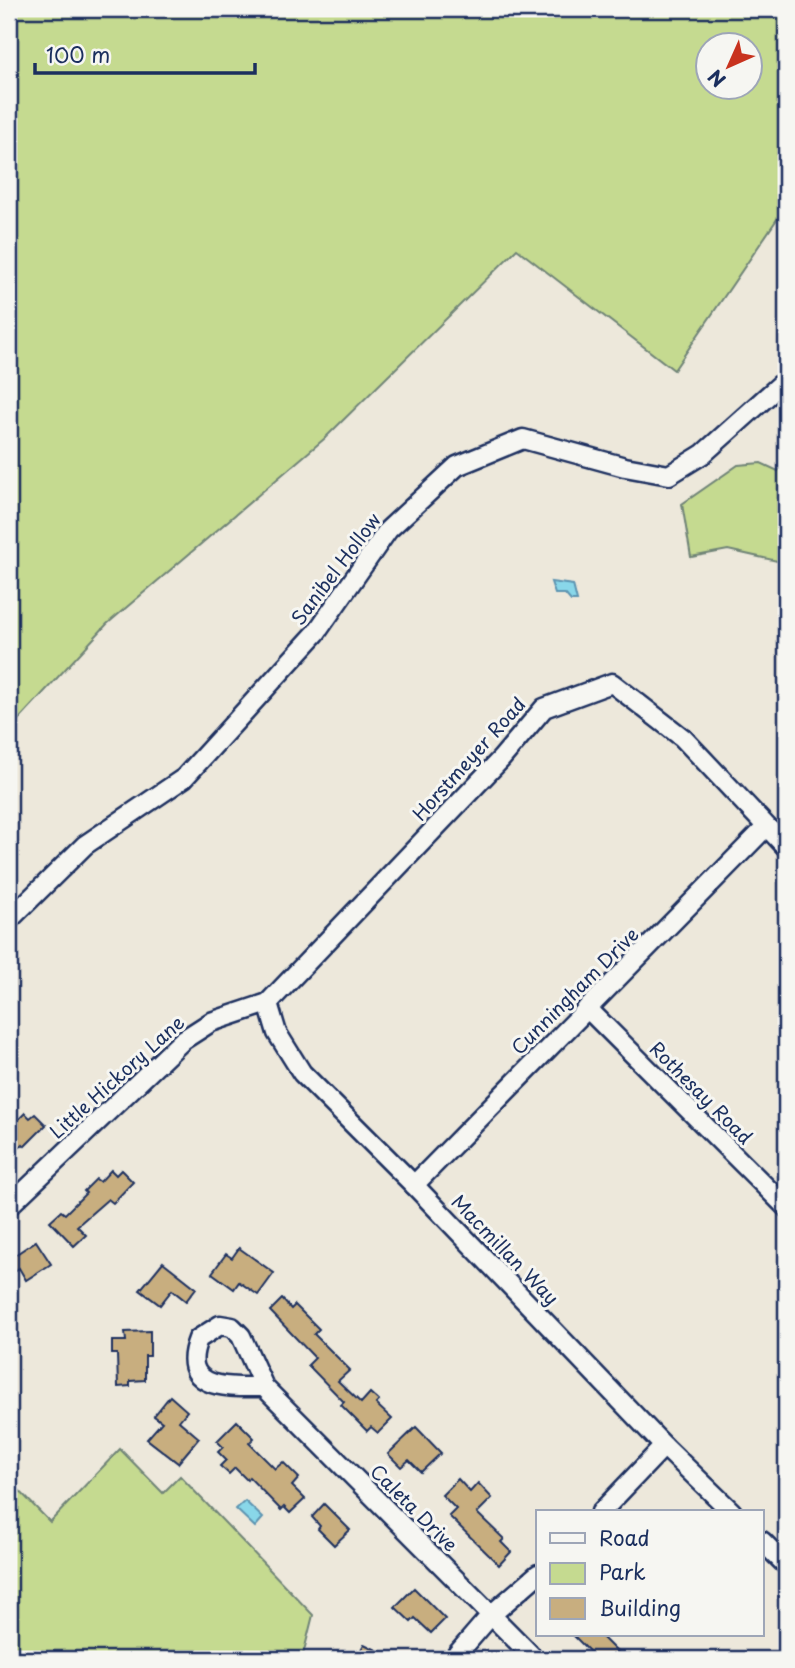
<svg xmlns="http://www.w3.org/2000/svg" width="795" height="1668" font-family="'Playpen Sans',sans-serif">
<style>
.green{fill:#c5da90;stroke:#708477;stroke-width:2;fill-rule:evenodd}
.water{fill:#89d7e9;stroke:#5d94b1;stroke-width:2}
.building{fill:#c8ae7f;stroke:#1b2f5e;stroke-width:2}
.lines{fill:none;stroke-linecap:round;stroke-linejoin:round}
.street-casing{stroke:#1b2f5e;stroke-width:23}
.street{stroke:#f6f6f2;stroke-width:18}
.labels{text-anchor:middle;stroke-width:6;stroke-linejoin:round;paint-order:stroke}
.street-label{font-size:19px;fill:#1b2f5e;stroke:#f6f6f2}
</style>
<rect width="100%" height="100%" fill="#ede8db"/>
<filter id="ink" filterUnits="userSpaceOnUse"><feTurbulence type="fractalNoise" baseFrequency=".0143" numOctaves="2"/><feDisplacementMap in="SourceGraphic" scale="14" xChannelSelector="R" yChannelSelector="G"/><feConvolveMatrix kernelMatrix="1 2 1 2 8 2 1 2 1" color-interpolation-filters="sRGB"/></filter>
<g filter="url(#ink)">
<g class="green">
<path d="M9 9H786V206L674 370 517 249 324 439 107 624 9 730ZM708 46H750V88H708Z"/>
<polygon points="786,462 786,563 728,550 691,557 682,504 738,465 761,463 778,471"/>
<polygon points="120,1449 163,1493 180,1476 313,1615 302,1659 9,1659 9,1480 50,1522"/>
</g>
<g class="water">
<polygon points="551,582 573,585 577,601 571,601 565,594 555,594"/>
<polygon points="245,1501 263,1518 255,1527 236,1509"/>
</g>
<g class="building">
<polygon points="25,1113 30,1118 35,1114 46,1125 25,1146 23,1144 9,1158 9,1116 15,1123"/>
<polygon points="111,1170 116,1175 121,1170 133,1182 113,1203 108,1199 77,1226 86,1235 74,1246 50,1221 61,1211 65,1214 86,1193 84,1191 96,1179 100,1182"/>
<polygon points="36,1241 51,1264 26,1280 19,1268 16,1271 9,1259"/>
<polygon points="239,1248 274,1273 258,1295 239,1282 234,1289 212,1273 226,1254 232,1258"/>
<polygon points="163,1262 196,1288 186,1301 172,1290 160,1305 140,1290"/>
<polygon points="282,1299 291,1309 295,1305 319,1329 314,1334 350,1370 338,1381 361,1403 370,1393 379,1401 376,1404 392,1419 378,1433 371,1427 367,1431 341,1405 344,1402 308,1365 315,1358 270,1311"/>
<polygon points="150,1331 150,1356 145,1356 145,1380 130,1381 130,1386 118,1387 117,1354 112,1354 112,1341 126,1341 125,1332"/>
<polygon points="170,1396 187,1411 179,1421 199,1438 178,1463 147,1439 162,1422 154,1416"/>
<polygon points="237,1421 254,1438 249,1443 275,1469 283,1462 299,1478 292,1486 305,1499 290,1513 284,1507 281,1510 249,1477 247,1480 235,1468 229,1474 220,1466 226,1460 218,1452 223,1447 217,1441"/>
<polygon points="416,1427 441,1453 421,1472 409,1460 401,1467 388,1454"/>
<polygon points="458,1479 470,1492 478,1483 492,1498 477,1513 504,1539 501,1542 511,1552 499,1565 449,1516 456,1509 442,1495"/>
<polygon points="324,1504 350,1530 334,1545 318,1529 320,1526 312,1517"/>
<polygon points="414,1588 445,1619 431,1633 415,1618 411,1622 395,1607"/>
<polygon points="573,1635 600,1635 624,1659 597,1659"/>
<polygon points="364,1644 395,1659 356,1659"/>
</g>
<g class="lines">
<defs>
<g id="street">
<polyline points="9,920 85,845 184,778 316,633 388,530 457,466 523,439 625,467 669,475 703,454 781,384 786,382"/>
<polyline points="268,1003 277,1033 302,1073 414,1185 664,1446 732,1512"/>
<polyline points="587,1008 786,1207"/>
<polyline points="414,1185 766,827"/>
<polyline points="9,1206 183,1040 211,1022 268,1003 501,759 544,708 612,683 683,738 786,847"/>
<path d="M264 1387C229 1387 178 1391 198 1339L220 1325 232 1327 241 1336 264 1387 535 1659"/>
<polyline points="601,1512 664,1446"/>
<polyline points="762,1541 786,1565"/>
<polyline points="453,1659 491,1615 538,1574"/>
</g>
</defs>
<use href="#street" class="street-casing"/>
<use href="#street" class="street"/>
</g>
</g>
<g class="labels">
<g class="street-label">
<text transform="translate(336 569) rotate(-53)" y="7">Sanibel Hollow</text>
<text transform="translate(469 759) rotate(-48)" y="7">Horstmeyer Road</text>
<text transform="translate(575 991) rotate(-45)" y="7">Cunningham Drive</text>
<text transform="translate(117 1077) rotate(-42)" y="7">Little Hickory Lane</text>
<text transform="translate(701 1093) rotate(45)" y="7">Rothesay Road</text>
<text transform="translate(505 1250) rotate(46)" y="7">Macmillan Way</text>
<text transform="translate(414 1508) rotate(45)" y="7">Caleta Drive</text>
</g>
</g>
<rect width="795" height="1668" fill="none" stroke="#f6f6f2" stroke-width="35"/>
<rect x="18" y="18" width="760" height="1633" fill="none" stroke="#1b2f5e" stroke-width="2.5" filter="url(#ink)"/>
<rect x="536" y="1510" width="228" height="126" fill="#f6f6f2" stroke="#9ea6b7" stroke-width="2"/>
<rect x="550" y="1533" width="35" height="10" fill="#f6f6f2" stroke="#9ea6b7" stroke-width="2"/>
<text x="599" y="1546" font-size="21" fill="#1b2f5e">Road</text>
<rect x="550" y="1563" width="35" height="21" fill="#c5da90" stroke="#9ea6b7" stroke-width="2"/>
<text x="599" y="1580" font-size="21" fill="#1b2f5e">Park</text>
<rect x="550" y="1598" width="35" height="21" fill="#c8ae7f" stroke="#9ea6b7" stroke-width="2"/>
<text x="599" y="1616" font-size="21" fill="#1b2f5e">Building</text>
<g transform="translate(729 66) rotate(225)"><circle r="33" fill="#f6f6f2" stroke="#9ea6b7" stroke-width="2"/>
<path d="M0-5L12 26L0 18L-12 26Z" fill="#c8321e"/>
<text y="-10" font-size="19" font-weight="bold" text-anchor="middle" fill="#1b2f5e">N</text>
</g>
<path d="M35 63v10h220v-10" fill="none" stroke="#1b2f5e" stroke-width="3.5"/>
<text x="46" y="63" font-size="21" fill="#1b2f5e" stroke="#f6f6f2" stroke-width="5" paint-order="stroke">100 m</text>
</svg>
